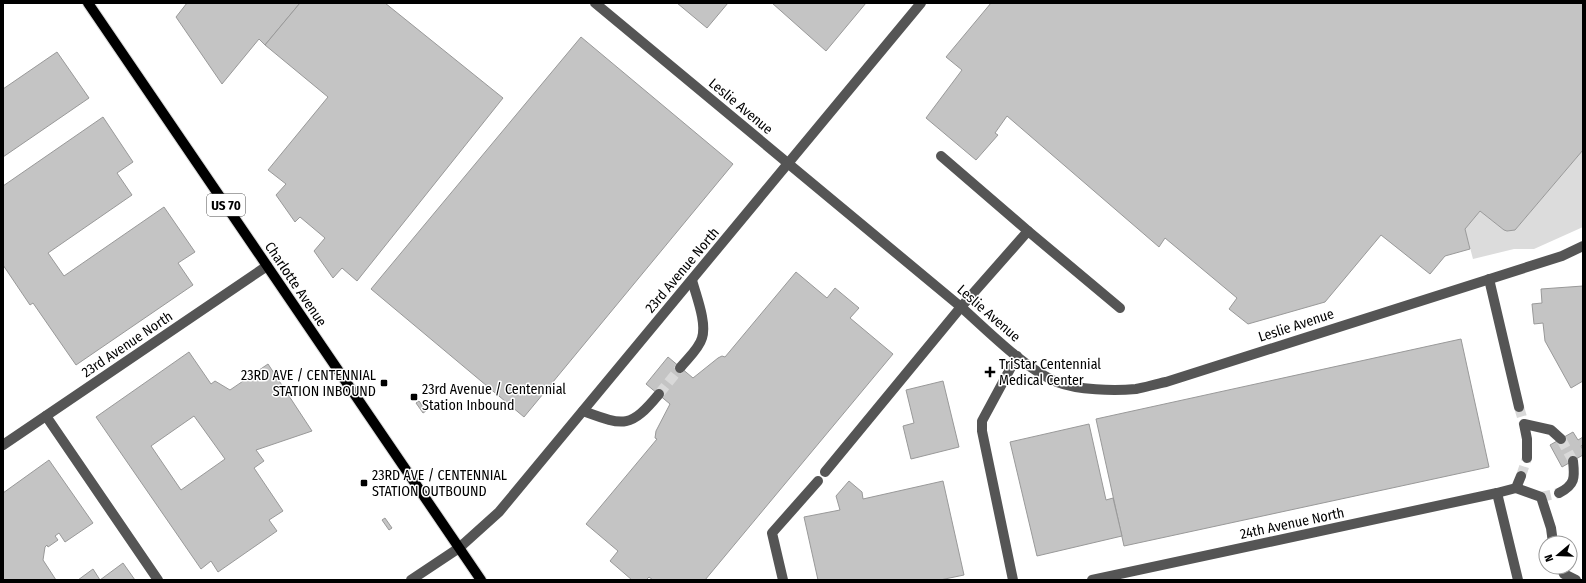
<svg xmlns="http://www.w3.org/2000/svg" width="1586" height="583" font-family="'Fira Sans Condensed',sans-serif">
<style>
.green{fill:#dcdcdc}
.building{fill:#c4c4c4;stroke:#999;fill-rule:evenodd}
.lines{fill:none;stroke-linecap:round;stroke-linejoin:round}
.minor-tunnel{stroke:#d9d9d9;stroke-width:10;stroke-dasharray:10 5;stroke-linecap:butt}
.major-casing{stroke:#dbdbdb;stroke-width:12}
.minor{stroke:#555;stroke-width:10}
.major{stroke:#000;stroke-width:10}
.poi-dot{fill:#000;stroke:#fff;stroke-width:1.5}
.labels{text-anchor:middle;stroke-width:3;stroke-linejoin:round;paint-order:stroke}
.shield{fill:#fff;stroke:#4c4c4c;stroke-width:1}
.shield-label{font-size:13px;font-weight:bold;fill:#000}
.street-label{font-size:14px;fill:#000;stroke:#fff}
.poi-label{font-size:14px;fill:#000;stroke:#fff;text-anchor:start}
</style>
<rect width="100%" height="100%" fill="#fff"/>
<polygon class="green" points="1583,150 1583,227 1534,249 1514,249 1473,259 1465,229 1480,211 1504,230 1507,231 1515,230"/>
<g class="building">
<polygon points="187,3 300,3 265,45 259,39 222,84 176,17"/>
<polygon points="300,3 385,3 503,98 357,281 342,268 333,278 314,251 325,238 300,217 295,222 276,195 286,184 268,170 328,97 265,45"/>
<polygon points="677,3 728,3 707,28"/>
<polygon points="772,3 866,3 826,51"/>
<polygon points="991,3 1583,3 1583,150 1515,230 1507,231 1504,230 1480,211 1465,229 1470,249 1445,256 1430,274 1381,235 1325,302 1248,324 1229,309 1237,298 1165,238 1159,247 1007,116 995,133 998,135 976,160 926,118 962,70 946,57"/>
<polygon points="581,37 733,164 524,417 371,289"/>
<polygon points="57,52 89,98 3,157 3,89"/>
<polygon points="103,117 133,162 117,173 132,195 48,253 64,276 164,207 195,252 178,263 193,285 76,365 33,303 30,305 3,265 3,186"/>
<polygon points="796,272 827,298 835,288 859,308 850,318 893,354 705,580 653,580 649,577 646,580 632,580 610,561 618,551 586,524 657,439 655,438 656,431 670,404 646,384 668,357 693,378 718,358 722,356 725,357"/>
<polygon points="1583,286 1583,381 1571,388 1545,341 1543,323 1534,324 1532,304 1542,303 1541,289"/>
<polygon points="1461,339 1489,467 1124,546 1096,419"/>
<path d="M189 352 211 384 215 381 230 390 268 364 312 431 256 450 264 461 254 468 283 511 269 520 277 531 218 572 211 561 201 569 96 417ZM194 416 225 459 181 490 151 446Z"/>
<polygon points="943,381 959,447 911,459 903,426 914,423 906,390"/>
<polygon points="419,401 426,411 423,413 416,403"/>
<polygon points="1089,424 1106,500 1113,498 1122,536 1037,556 1010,442"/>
<polygon points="1573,432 1578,440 1583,437 1583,444 1581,446 1583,450 1583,455 1562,467 1550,445"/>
<polygon points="49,460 93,523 65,542 59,533 55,536 58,540 48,547 47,545 45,547 43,560 56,580 3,580 3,493"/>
<polygon points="849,481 862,492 863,499 943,481 964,575 940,580 818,580 804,517 840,510 836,496"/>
<polygon points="385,518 392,528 389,530 382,520"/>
<polygon points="123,563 135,580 78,580 93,569 100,580"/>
</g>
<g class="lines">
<g class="minor-tunnel">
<polyline points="659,394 680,368"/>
<polyline points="1519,407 1524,424"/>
<polyline points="1561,439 1573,461"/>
<polyline points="1521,476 1527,458"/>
<polyline points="1541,497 1559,493"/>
</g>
<defs>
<polyline id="major" points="88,3 481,580"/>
</defs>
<use href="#major" class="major-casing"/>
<g class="minor">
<path d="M595 3 961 307C986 329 1026 370 1057 382 1078 390 1113 391 1136 389 1146 387 1156 384 1166 382L1562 256 1583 246"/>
<polyline points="941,156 1028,231"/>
<polyline points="1489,279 1519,407"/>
<path d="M680 368C687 359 699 349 702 338 707 322 696 296 692 280"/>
<path d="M583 411C624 426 630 429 659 394"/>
<polyline points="46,416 158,580"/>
<polyline points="3,445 267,266"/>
<polyline points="1527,458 1527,439 1524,424 1551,430 1561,439"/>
<polyline points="825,472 961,307 1028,231 1120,308"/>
<polyline points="1516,488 1541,497 1551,528 1553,543"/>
<polyline points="1497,493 1518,580"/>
<path d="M1559 493C1575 485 1575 478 1573 461"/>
<polyline points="1561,567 1564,574 1576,580"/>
<polyline points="411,580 459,548 499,512 921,3"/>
<polyline points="783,580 772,533 818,481"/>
<polyline points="1013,580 982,431 982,421 1017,356"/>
<polyline points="1092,580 1497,493 1516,488 1521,476"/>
</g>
<use href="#major" class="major"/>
</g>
<g class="poi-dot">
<path d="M988 366h4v4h4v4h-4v4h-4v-4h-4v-4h4z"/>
<rect x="380" y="379" width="8" height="8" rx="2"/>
<rect x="410" y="393" width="8" height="8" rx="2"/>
<rect x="360" y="479" width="8" height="8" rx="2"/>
</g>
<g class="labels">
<rect class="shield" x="207" y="194" width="38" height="22" rx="3"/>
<g class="shield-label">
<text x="226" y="210">US 70</text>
</g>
<g class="street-label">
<text transform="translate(741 106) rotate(40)" y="5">Leslie Avenue</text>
<text transform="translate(682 270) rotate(-50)" y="5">23rd Avenue North</text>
<text transform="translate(296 284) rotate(56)" y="5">Charlotte Avenue</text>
<text transform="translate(989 313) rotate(41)" y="5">Leslie Avenue</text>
<text transform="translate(1296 325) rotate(-18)" y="5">Leslie Avenue</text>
<text transform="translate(127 344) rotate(-34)" y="5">23rd Avenue North</text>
<text transform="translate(1292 523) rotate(-12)" y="5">24th Avenue North</text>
</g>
<g class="poi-label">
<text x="999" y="369">TriStar Centennial<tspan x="999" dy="16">Medical Center</tspan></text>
<text x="376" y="380" text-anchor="end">23RD AVE / CENTENNIAL<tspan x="376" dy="16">STATION INBOUND</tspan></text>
<text x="422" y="394">23rd Avenue / Centennial<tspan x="422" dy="16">Station Inbound</tspan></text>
<text x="372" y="480">23RD AVE / CENTENNIAL<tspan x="372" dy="16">STATION OUTBOUND</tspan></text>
</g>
</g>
<rect width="1586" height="583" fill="none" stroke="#000000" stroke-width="8"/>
<g transform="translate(1558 555) rotate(251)"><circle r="19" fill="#ffffff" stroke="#999999"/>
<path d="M0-3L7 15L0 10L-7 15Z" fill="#000000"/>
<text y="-6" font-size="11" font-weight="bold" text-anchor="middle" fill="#000000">N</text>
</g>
</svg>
